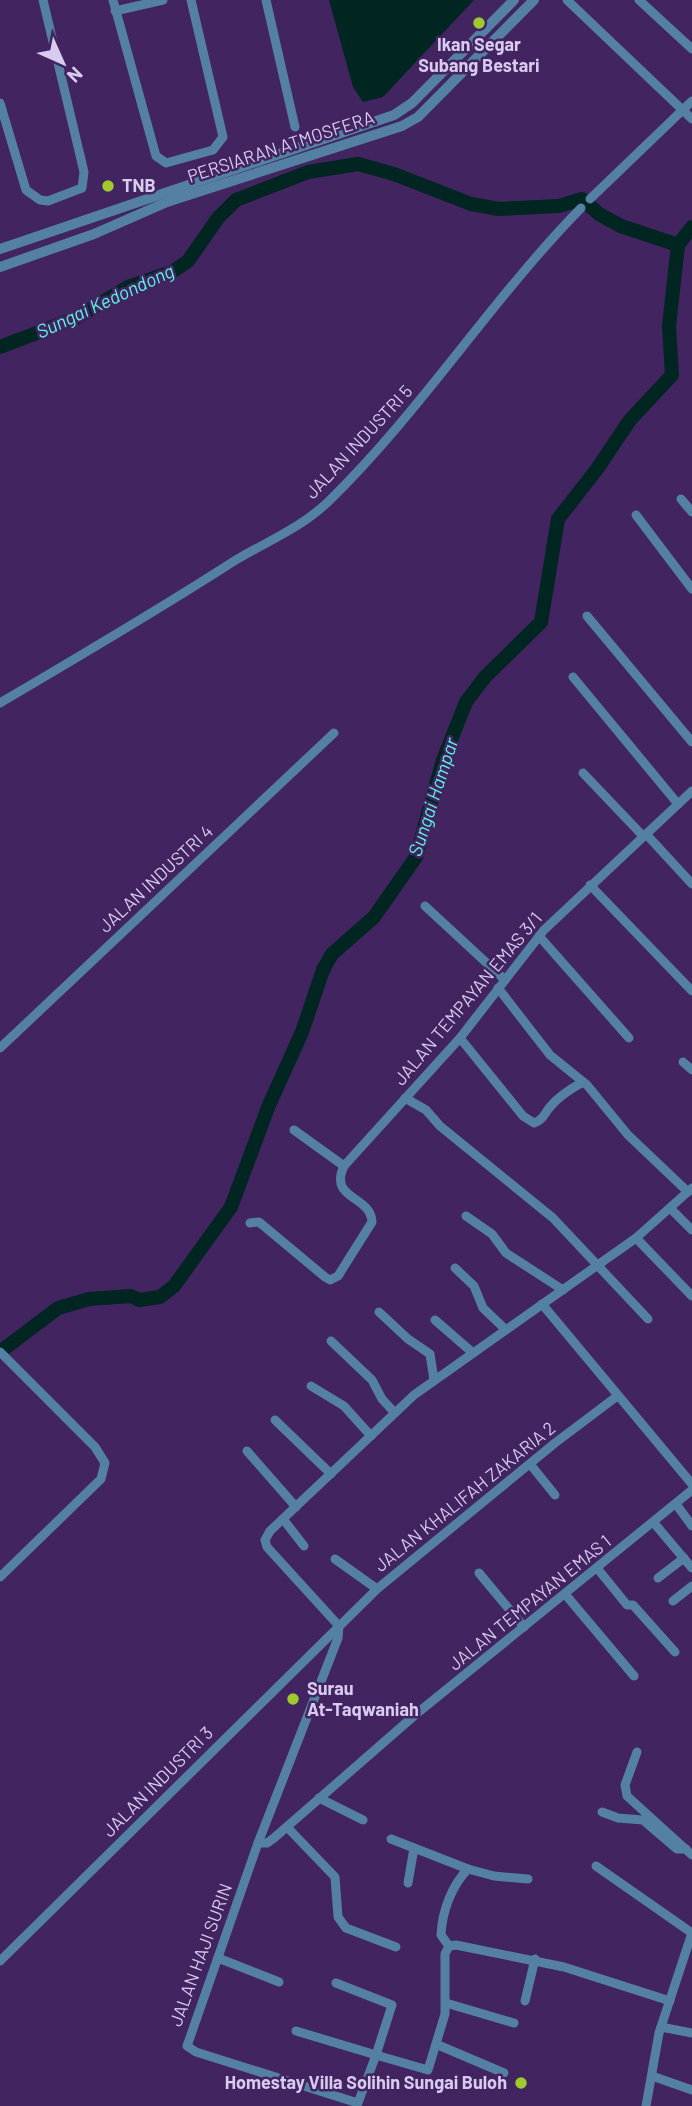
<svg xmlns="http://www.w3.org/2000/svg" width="692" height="2106" font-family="Barlow,sans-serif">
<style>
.water{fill:#012521}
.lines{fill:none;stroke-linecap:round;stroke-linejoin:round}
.river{stroke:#012521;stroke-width:14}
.minor{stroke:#5480a4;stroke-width:9}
.tertiary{stroke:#5480a4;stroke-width:10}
.poi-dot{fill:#a0c92c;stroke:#412460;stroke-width:2.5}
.labels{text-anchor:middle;stroke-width:5;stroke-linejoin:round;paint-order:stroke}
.poi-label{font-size:18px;font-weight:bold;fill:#d9caef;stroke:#412460;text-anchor:start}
.street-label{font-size:18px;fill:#d9caef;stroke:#412460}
.water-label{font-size:19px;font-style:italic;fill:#59f7e4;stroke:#412460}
</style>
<rect width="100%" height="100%" fill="#412460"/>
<polygon class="water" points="329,0 474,0 383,97 363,102 353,87"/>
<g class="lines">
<g class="river">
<polyline points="0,347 76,318 128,287 172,272 188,261 218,218 236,200 308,172 358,164 394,174 471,204 499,209 559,206 582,199 599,214 621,226 678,245 692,227"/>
<polyline points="0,1352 58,1308 89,1299 131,1296 139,1300 160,1297 174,1286 231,1207 269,1105 302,1032 323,970 332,954 374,917 416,857 443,760 466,702 485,677 541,622 558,519 597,469 630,420 672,375 669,326 678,245"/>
</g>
<g class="minor">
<polyline points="113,0 156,156 166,163 213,150 223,137 191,0"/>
<polyline points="266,0 295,127"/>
<polyline points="567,0 692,119"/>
<polyline points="639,0 692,49"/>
<polyline points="115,11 163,0"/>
<polyline points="0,103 26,190 40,200 48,201 82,188 84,172 43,0"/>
<polyline points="590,199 692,101"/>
<polyline points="681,499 692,512"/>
<polyline points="636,515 692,589"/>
<polyline points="587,616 692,742"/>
<polyline points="573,677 678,804"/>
<path d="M0 703C78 657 155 612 231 563 265 542 300 529 329 501 422 410 491 300 581 208"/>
<polyline points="583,773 643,836"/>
<polyline points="646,834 692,884"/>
<polyline points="590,885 692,991"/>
<polyline points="425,906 505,980"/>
<polyline points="539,936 629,1038"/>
<polyline points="498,988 550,1055 587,1085 628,1135 688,1192"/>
<path d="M460 1038 523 1116 534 1123C544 1119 544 1114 550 1107 558 1097 572 1088 583 1082"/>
<polyline points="0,1048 334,733"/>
<polyline points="683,1062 692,1070"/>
<polyline points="405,1098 426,1110 440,1126 553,1218 648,1319"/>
<polyline points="294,1130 344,1166"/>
<polyline points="670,1208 692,1230"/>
<polyline points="466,1216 492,1234 506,1253 563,1290"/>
<path d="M250 1223 259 1222 325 1277 330 1280 338 1276 372 1222C371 1195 328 1200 344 1166L460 1038 544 930 692 791"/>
<polyline points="636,1238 692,1296"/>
<polyline points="455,1268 474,1286 483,1308 506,1330"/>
<polyline points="542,1304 692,1484"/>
<polyline points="379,1312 408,1339 430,1354 434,1380"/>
<polyline points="435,1320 473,1353"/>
<polyline points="331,1341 372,1380 382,1399 394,1412"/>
<polyline points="0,1352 95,1447 105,1463 101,1479 0,1577"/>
<polyline points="311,1386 344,1406 371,1436"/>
<polyline points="275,1420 331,1474"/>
<polyline points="247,1451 296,1507"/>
<polyline points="530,1464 555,1495"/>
<polyline points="676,1504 692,1526"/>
<polyline points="283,1519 304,1546"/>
<polyline points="654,1523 692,1568"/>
<polyline points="335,1559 377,1589"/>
<polyline points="597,1568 627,1605 633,1605 675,1652"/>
<polyline points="479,1573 524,1627"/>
<polyline points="658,1578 684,1558"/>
<polyline points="565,1594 634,1676"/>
<polyline points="673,1601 692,1586"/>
<polyline points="339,1626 338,1638 258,1843 187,2046 196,2052 358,2103 376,2055 428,2070 445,2014 445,1954 449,1946 456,1945 564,1967 670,2001"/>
<polyline points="339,1626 267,1547 265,1540 270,1531 414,1395 636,1238 692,1188"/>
<polyline points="637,1752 625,1785 627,1796 692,1855"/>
<polyline points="319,1798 363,1820"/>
<polyline points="602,1812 618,1818 643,1820 677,1849 686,1849"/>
<polyline points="287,1827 335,1877 338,1917 346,1928 396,1947"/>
<path d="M391 1839 468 1869C452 1885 442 1911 441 1935L449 1946"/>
<polyline points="258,1843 267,1843 274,1838 415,1715 692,1490"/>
<polyline points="596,1866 692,1933"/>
<polyline points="468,1869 494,1876 528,1879"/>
<polyline points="408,1883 414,1848"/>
<polyline points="218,1958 279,1982"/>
<polyline points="0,1961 377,1589 555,1443 616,1397"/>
<polyline points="525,2001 535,1959"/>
<polyline points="446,2003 514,2023"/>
<polyline points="661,2027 692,2033"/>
<polyline points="296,2031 376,2055 392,2005 336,1983"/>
<polyline points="438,2045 504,2073"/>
<polyline points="652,2076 692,2090"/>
<polyline points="646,2106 659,2033 692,1933"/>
</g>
<g class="tertiary">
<polyline points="0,249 394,115 412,103 514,0"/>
<polyline points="0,267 94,234 167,202 402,126 418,117 534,0"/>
</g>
</g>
<g class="poi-dot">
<circle cx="479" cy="23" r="7"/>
<circle cx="108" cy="186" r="7"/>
<circle cx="293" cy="1699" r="7"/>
<circle cx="521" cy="2083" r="7"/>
</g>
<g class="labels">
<g class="poi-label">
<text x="479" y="51" text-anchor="middle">Ikan Segar<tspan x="479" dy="21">Subang Bestari</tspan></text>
<text x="122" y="192">TNB</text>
<text x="307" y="1695">Surau<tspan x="307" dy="21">At-Taqwaniah</tspan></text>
<text x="507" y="2089" text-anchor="end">Homestay Villa Solihin Sungai Buloh</text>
</g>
<g class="street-label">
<text transform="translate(281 147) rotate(-18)" y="6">PERSIARAN ATMOSFERA</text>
<text transform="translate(359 442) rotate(-47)" y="6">JALAN INDUSTRI 5</text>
<text transform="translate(156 879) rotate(-43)" y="6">JALAN INDUSTRI 4</text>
<text transform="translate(468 999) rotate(-50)" y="6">JALAN TEMPAYAN EMAS 3/1</text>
<text transform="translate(465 1497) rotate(-39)" y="6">JALAN KHALIFAH ZAKARIA 2</text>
<text transform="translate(530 1603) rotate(-39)" y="6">JALAN TEMPAYAN EMAS 1</text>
<text transform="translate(158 1782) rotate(-45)" y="6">JALAN INDUSTRI 3</text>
<text transform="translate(201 1955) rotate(-70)" y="6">JALAN HAJI SURIN</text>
</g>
<g class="water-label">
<text transform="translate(105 301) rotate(-25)" y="7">Sungai Kedondong</text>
<text transform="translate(433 797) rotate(-72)" y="7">Sungai Hampar</text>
</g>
</g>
<g transform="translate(63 63) rotate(135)" stroke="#412460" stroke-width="5" paint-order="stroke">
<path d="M0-5L12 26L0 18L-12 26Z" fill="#d9caef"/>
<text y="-10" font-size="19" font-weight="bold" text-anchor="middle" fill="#d9caef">N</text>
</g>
</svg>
